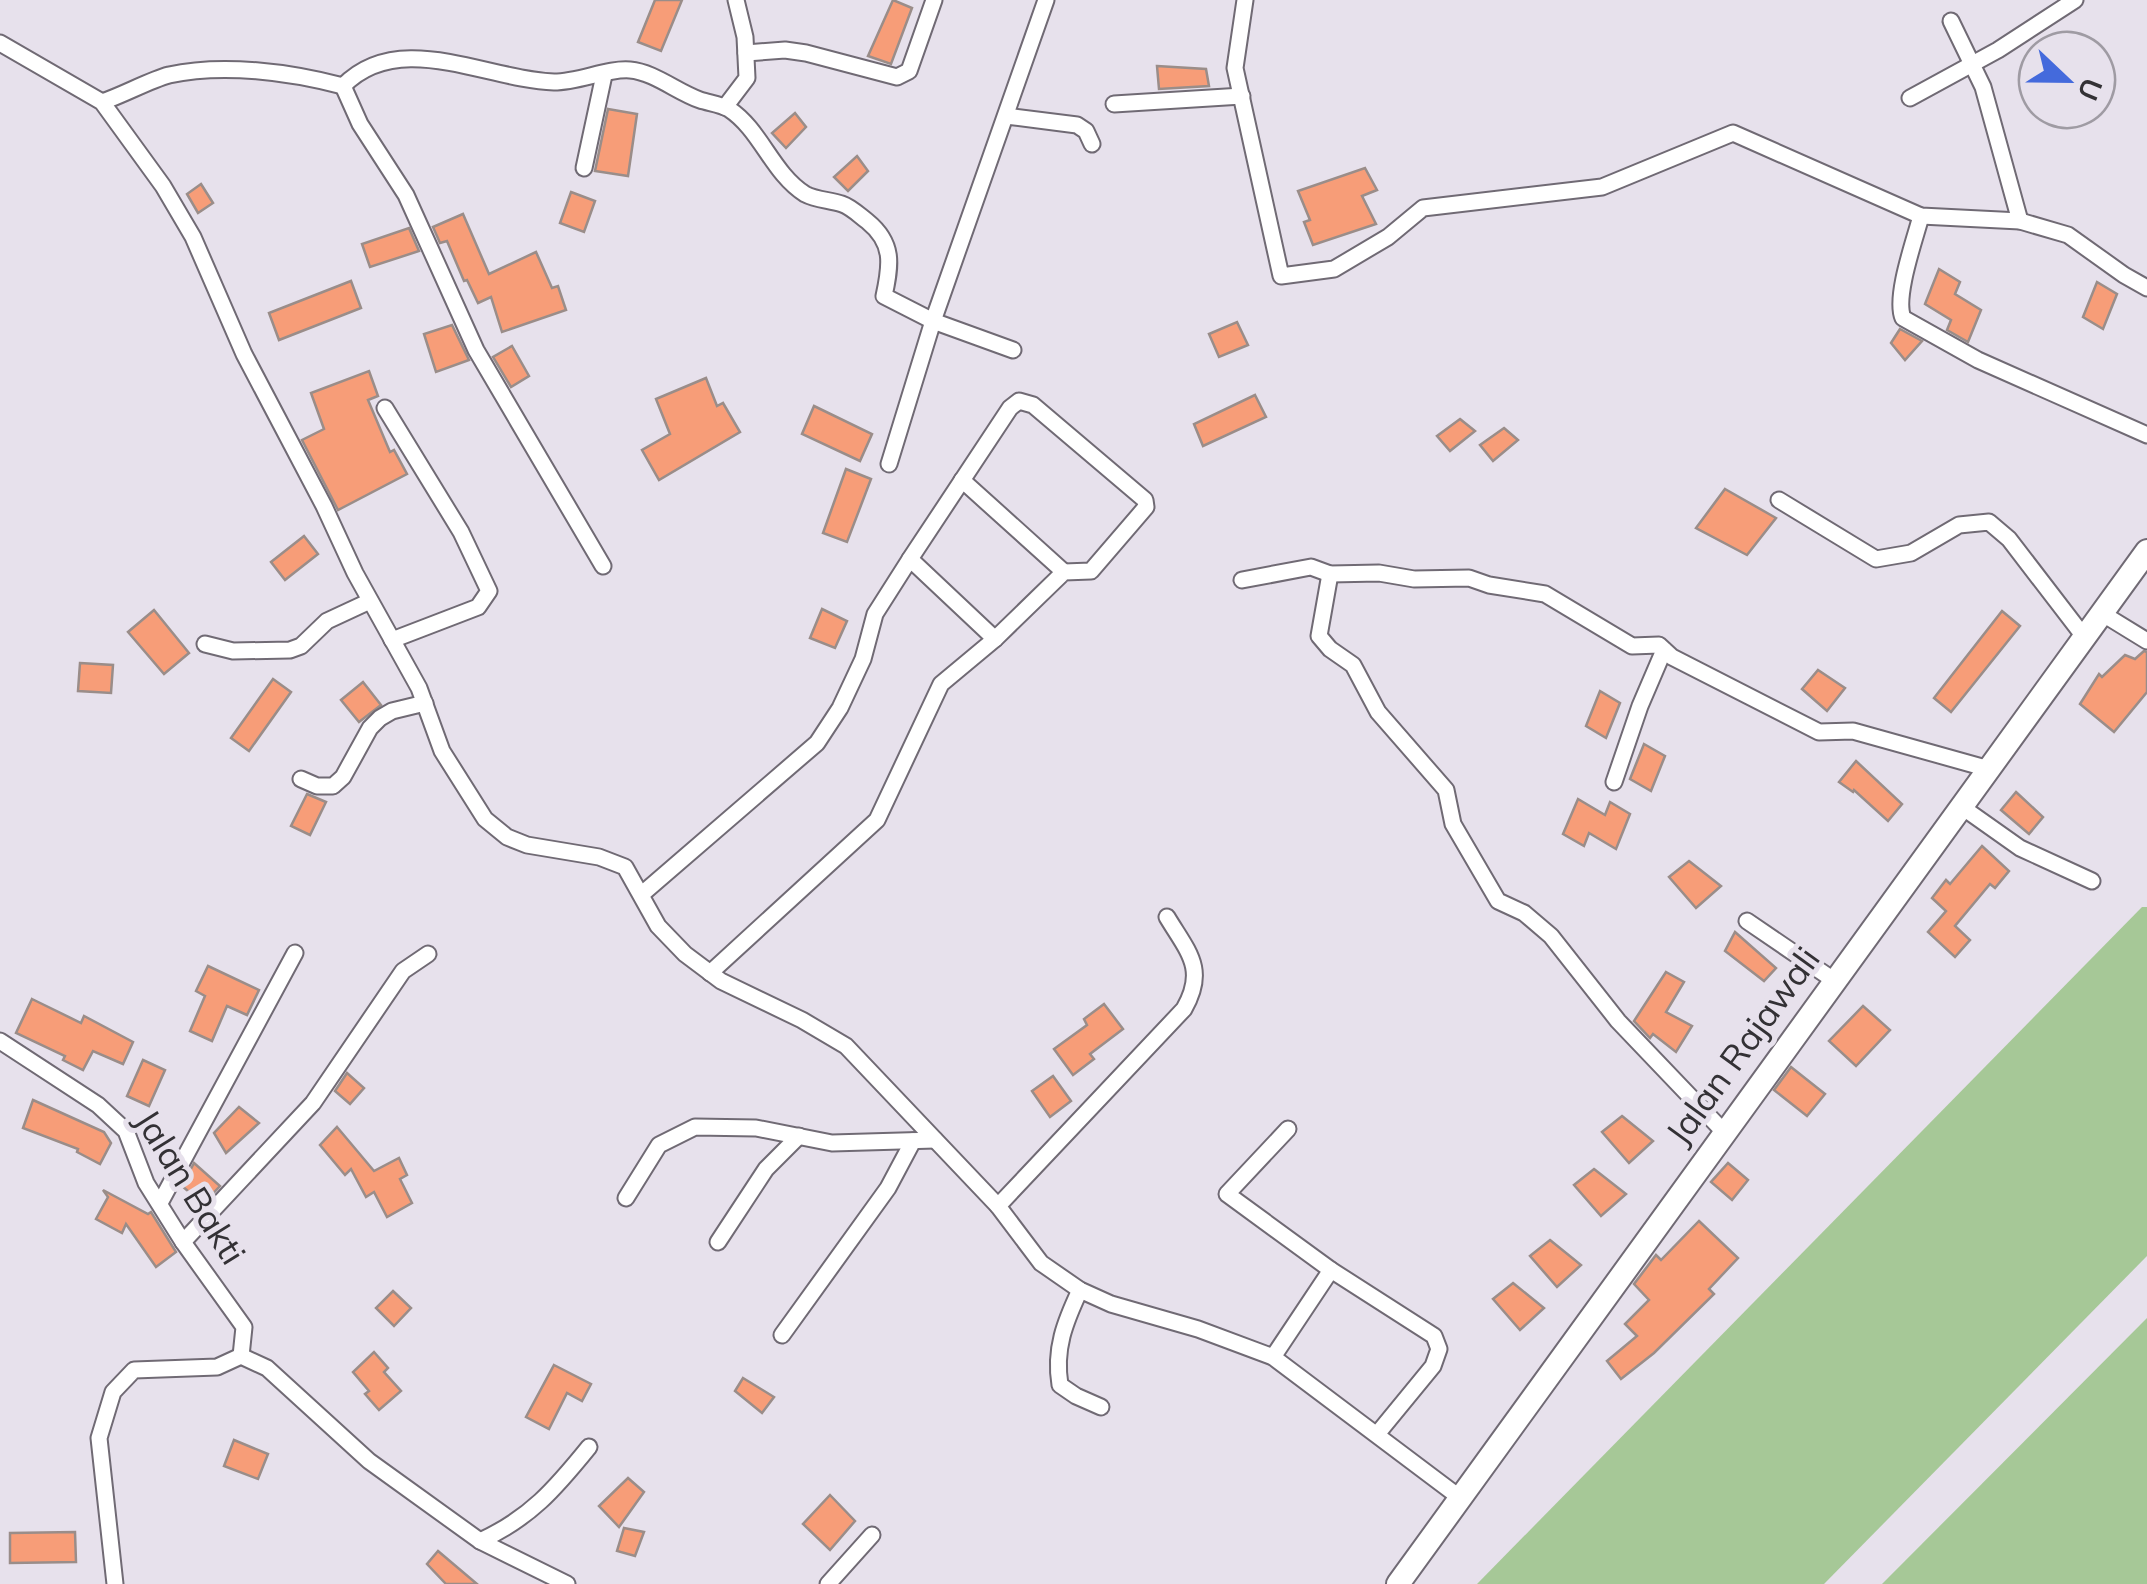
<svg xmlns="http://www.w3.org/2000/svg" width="2147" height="1584" font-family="Mulish,sans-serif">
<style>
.green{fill:#a6c897}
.building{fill:#f79d78;stroke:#9a8d89;stroke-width:2.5}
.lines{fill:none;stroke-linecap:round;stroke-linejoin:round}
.street-casing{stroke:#706a74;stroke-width:19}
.secondary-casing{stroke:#706a74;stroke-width:26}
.street{stroke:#fff;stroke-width:15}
.secondary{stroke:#fff;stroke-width:22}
.labels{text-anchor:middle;stroke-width:10;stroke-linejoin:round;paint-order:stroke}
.street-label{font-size:35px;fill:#333135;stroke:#e7e1ec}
</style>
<rect width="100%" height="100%" fill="#e7e1ec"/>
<g class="green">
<polygon points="2142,907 2147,907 2147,1256 1824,1584 1477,1584"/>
<polygon points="2147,1318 2147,1584 1882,1584"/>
</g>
<g class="building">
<polygon points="655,0 682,0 661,51 638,42"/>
<polygon points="893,0 912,8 891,64 868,56"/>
<polygon points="1157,66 1206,69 1209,86 1159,89"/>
<polygon points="608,109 637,114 628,176 595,171"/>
<polygon points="795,113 806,127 786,148 772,133"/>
<polygon points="857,156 868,171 848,191 834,177"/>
<polygon points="1365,168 1377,190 1362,196 1376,224 1313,245 1304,222 1310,220 1298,191"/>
<polygon points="201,184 213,203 198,213 187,194"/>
<polygon points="571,192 595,201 584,232 560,223"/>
<polygon points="463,214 489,274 536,252 552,288 558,286 566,310 502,332 491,297 478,303 467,280 464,281 447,241 440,243 433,227"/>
<polygon points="409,228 419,251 370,267 362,244"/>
<polygon points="1939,269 1960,282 1955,294 1981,310 1968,342 1947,330 1951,320 1925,304"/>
<polygon points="351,281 361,308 279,340 269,313"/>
<polygon points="2097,282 2117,294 2103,329 2083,317"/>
<polygon points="1237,322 1248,345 1219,357 1209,334"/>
<polygon points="452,325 469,360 436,372 424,334"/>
<polygon points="1900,329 1922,341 1905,360 1891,343"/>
<polygon points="512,346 529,376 511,387 493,357"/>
<polygon points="369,371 378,396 368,400 390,452 394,450 407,474 338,510 302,440 324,429 311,393"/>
<polygon points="706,378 717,406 723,403 740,432 659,480 642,450 670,434 656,399"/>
<polygon points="1255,395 1266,417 1203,446 1194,424"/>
<polygon points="814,406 872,434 860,461 802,434"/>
<polygon points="1460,419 1475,431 1450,451 1437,436"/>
<polygon points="1504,428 1518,440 1493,461 1480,445"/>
<polygon points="846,469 871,479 847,542 823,533"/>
<polygon points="1725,489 1776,518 1747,555 1696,528"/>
<polygon points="304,536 318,554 285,580 271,562"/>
<polygon points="822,609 847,621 835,648 810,638"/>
<polygon points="154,610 189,653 164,674 128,632"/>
<polygon points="2002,611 2020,626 1951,712 1934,698"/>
<polygon points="2144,651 2147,652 2147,692 2114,732 2080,704 2099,674 2102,677 2125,655 2135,659"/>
<polygon points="80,663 113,665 111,693 78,691"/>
<polygon points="1818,670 1845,688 1827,711 1802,689"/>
<polygon points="273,679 291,692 249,751 231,738"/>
<polygon points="363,682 381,705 359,722 341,700"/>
<polygon points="1600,691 1620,703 1606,738 1586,726"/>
<polygon points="1644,744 1665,756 1651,791 1630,779"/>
<polygon points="1856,761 1902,804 1888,821 1854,790 1853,792 1839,782"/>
<polygon points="2016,792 2043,817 2029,834 2001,810"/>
<polygon points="307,794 326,802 310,835 291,826"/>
<polygon points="1578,799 1605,815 1610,802 1630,814 1616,849 1589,833 1584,846 1563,834"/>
<polygon points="1982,846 2009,871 1995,888 1990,884 1955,926 1970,940 1955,957 1928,932 1946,911 1932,898 1946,880 1950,884"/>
<polygon points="1689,861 1721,886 1696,908 1669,877"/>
<polygon points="1735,932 1776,968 1764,981 1725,951"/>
<polygon points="208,966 259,990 247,1015 227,1006 212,1041 190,1031 205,996 196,991"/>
<polygon points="1666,972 1684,982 1666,1012 1692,1026 1676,1052 1653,1034 1650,1038 1634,1021"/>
<polygon points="32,999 81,1023 84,1016 133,1042 123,1064 93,1051 83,1070 63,1060 65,1056 16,1033"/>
<polygon points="1104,1004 1123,1029 1090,1054 1094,1059 1073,1075 1054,1049 1087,1025 1084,1019"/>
<polygon points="1863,1006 1890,1030 1856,1066 1829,1041"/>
<polygon points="143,1060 165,1070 149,1106 127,1096"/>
<polygon points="1791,1067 1825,1094 1807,1116 1774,1090"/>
<polygon points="347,1073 364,1088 350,1104 335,1091"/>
<polygon points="1053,1076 1071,1101 1050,1117 1032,1091"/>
<polygon points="33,1100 104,1132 111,1143 100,1164 77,1152 78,1149 23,1128"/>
<polygon points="239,1107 259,1123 226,1153 214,1133"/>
<polygon points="1622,1116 1653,1141 1629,1163 1602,1132"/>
<polygon points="337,1127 374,1171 399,1158 407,1175 400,1179 412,1203 387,1217 374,1192 366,1197 351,1169 345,1175 320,1145"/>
<polygon points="194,1163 220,1186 203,1204 182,1186"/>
<polygon points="1728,1163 1748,1180 1732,1200 1711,1182"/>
<polygon points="1594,1169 1626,1194 1601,1216 1574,1185"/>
<polygon points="103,1190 148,1214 151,1212 176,1252 156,1267 126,1224 122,1233 96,1219 108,1197"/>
<polygon points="1699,1221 1738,1258 1709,1289 1714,1294 1654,1353 1621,1379 1607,1361 1637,1336 1625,1324 1649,1300 1634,1284 1656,1255 1661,1260"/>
<polygon points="1550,1240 1581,1265 1557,1287 1530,1256"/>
<polygon points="1513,1283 1544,1308 1520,1330 1493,1299"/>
<polygon points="393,1291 411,1308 394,1326 376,1308"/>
<polygon points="374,1352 388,1368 384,1372 401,1391 379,1410 365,1394 369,1391 353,1372"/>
<polygon points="554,1365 591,1384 582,1401 567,1393 549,1429 526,1417"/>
<polygon points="743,1378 774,1397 762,1413 735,1391"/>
<polygon points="234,1440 268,1454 258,1479 224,1466"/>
<polygon points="628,1478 644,1492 619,1527 599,1506"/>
<polygon points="830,1495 855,1521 830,1550 803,1524"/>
<polygon points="624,1528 644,1532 635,1556 617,1551"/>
<polygon points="75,1532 76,1562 10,1563 10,1533"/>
<polygon points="438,1551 477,1584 446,1584 427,1564"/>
</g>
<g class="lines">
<defs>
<g id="street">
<polyline points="1245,0 1235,68 1281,276 1334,269 1388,237 1423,208 1602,187 1733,133 1921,216 2020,221 2068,235 2124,275 2147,288"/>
<polyline points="1951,21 1983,87 2020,221"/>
<polyline points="0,43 102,102 163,186 193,237 244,354 324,506 355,573 419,688 442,751 485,819 507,837 527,845 599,857 625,867 658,926 685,954 721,981 802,1020 846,1046 998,1206"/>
<polyline points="746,53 785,50 806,53 897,77 909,71 934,0"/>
<polyline points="343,86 360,124 406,195 476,350 603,566"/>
<polyline points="1910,98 1998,50 2075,0"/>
<path d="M102 102C123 95 150 80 169 75 223 63 290 72 343 86 399 28 487 80 554 82 579 82 608 68 630 70 654 72 677 92 700 100 709 103 720 104 729 109 761 130 772 173 805 194 816 200 830 200 842 204 851 207 859 215 867 221 894 243 891 264 884 296L933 321 1013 350"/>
<polyline points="1114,104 1242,96"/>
<polyline points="725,107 747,78 745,37 736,0"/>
<polyline points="1006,116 1077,125 1086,131 1092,144"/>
<polyline points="584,168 604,75"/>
<path d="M1921 216C1915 239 1894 297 1903 318L1978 360 2147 435"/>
<polyline points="385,408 461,532 489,591 478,607 392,640"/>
<polyline points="889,464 933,321 1046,0"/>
<polyline points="962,480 1064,572"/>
<polyline points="1779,500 1876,559 1911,553 1959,525 1989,522 2009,539 2085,638"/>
<polyline points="910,559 1010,408 1019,401 1033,405 1145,500 1146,507 1091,571 1064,572 995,639"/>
<polyline points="1330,574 1319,636 1330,649 1353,665 1378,712 1446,790 1453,824 1498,901 1524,913 1551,936 1618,1021 1724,1132"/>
<polyline points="1242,580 1311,567 1330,574 1379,573 1414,579 1469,578 1489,585 1545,594 1632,646 1659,645 1672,657 1819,732 1853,731 1989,769"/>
<polyline points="2103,614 2147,641"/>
<polyline points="205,644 233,651 290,650 301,646 327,621 370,601"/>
<polyline points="301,779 317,786 333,786 343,777 370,728 380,718 392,711 425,703"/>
<polyline points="1614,782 1640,706 1664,650"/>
<polyline points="1962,807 2020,848 2092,881"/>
<polyline points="642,894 817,743 840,708 863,659 875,614 910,559 995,639 941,684 877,820 710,973"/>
<path d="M1167 917C1188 952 1207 969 1184 1009L998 1206 1041 1263 1080 1290 1111 1304 1198 1329 1273 1357 1459 1497"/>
<polyline points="1747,921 1835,981"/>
<polyline points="0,1041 98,1105 126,1131 146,1183 183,1242 244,1327 241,1356"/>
<polyline points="1288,1129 1227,1194 1331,1270 1434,1336 1439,1349 1433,1366 1378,1433"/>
<polyline points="626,1198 659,1145 695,1127 756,1128 832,1143 935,1140"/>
<polyline points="160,1203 295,953"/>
<polyline points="183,1242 313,1103 403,971 428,954"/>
<polyline points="718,1242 766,1169 799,1136"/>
<path d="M1080 1290C1065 1322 1054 1349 1060 1385L1076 1396 1101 1407"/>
<polyline points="782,1335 888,1188 913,1141"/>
<polyline points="241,1356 267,1368 369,1461 480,1541 567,1584"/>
<polyline points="1273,1357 1331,1270"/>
<path d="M480 1541C530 1518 555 1489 589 1447"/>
<polyline points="115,1584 99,1438 113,1392 134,1370 217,1367 241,1356"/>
<polyline points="828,1584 872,1535"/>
</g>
<polyline id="secondary" points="1398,1584 2147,551"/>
</defs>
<use href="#street" class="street-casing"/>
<use href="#secondary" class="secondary-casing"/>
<use href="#street" class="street"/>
<use href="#secondary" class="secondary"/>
</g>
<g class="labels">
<g class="street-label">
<text transform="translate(1743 1046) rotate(-54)" y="12">Jalan Rajawali</text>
<text transform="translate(190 1187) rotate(58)" y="12">Jalan Bakti</text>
</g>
</g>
<g transform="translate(2067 80) rotate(112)"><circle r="48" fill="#e7e1ec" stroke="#9f9ba3" stroke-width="2.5"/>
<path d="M0-8L18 38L0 25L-18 38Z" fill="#446adc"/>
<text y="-15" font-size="28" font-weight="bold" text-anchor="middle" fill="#333135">U</text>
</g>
</svg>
